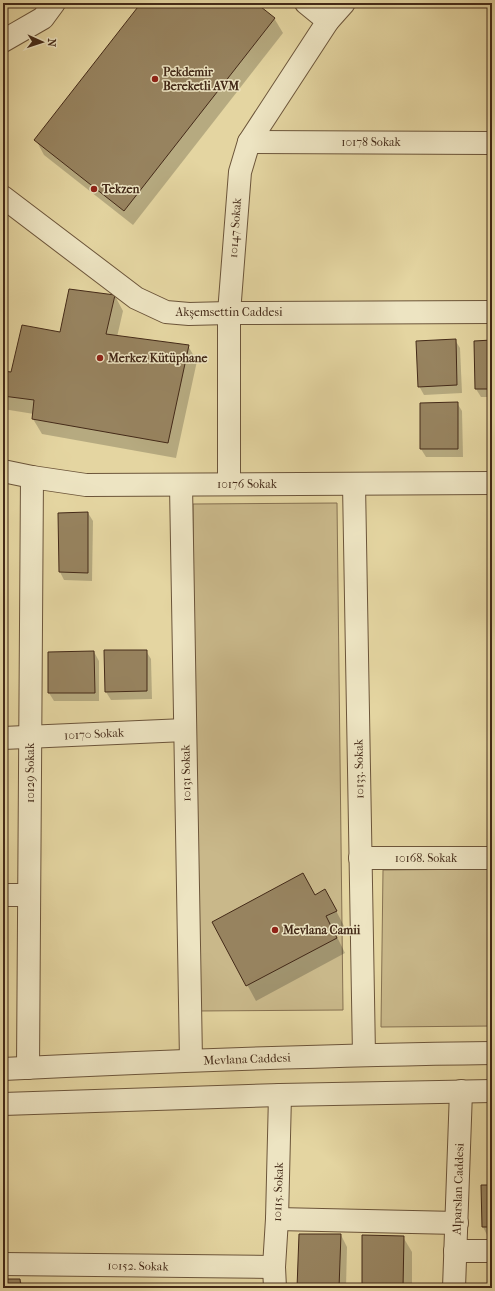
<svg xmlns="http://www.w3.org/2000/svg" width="495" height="1291" font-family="'IM FELL French Canon',serif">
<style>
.green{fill:#c9b88a;stroke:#867151}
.shadow{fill:#0003}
.building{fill:#97835f;stroke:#442a18}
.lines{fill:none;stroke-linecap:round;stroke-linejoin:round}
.minor-casing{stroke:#6c553a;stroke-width:24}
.minor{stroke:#ede4c2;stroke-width:22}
.poi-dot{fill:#8f2418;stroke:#ede4c2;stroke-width:1.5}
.labels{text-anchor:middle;stroke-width:3;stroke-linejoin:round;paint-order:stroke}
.poi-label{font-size:12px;font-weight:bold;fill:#442a18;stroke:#ede4c2;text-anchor:start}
.street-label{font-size:12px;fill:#442a18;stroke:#ede4c2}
</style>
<rect width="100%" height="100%" fill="#e4d5a1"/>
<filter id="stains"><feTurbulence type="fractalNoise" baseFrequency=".005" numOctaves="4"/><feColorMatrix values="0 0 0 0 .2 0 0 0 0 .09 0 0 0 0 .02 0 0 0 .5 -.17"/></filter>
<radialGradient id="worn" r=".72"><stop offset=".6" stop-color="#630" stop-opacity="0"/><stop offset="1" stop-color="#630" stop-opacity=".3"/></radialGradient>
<g class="green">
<polygon points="337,503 343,1010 196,1011 193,504"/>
<polygon points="492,869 492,1026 381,1027 383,870"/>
</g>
<g class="shadow">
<polygon points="143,3 255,3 274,18 283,33 133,225 44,155 36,140"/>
<polygon points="115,296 123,311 117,337 188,346 197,361 176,458 42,434 33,419 34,414 3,409 3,372 12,373 61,333"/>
<polygon points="455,340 460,348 462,393 424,395 419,386"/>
<polygon points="492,341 492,397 481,397 476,389"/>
<polygon points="457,403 462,411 463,457 426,457 421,449 421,404"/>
<polygon points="88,513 93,521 92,581 64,580 60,572"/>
<polygon points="146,651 151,659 152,699 111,700 106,692"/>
<polygon points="94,652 99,661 99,701 54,701 49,693 49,653"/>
<polygon points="315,896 333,905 344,926 334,931 345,953 256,1001 213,922"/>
<polygon points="492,1186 492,1239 489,1239 483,1227"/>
<polygon points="341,1235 347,1247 346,1288 298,1288"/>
<polygon points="403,1237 412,1252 412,1288 363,1288"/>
<polygon points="3,1280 20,1280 25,1288 3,1288"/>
</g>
<g class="building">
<polygon points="141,3 256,3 275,18 124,211 34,140"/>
<polygon points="69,289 115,295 106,334 189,345 168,443 32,419 34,400 3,396 3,371 11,372 22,325 60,332"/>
<polygon points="456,339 457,385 418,387 416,341"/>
<polygon points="492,340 492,389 475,389 474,341"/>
<polygon points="458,402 458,449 420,449 420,403"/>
<polygon points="88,512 88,573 59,572 58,513"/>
<polygon points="104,650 147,650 147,691 105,692"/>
<polygon points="94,651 95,693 48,693 48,652"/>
<polygon points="303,873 315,895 325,889 337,911 326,916 337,938 246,986 212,922"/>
<polygon points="481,1185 492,1185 492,1227 482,1227"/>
<polygon points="299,1234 341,1234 339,1288 297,1288"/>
<polygon points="362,1235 404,1236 403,1288 362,1288"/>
<polygon points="3,1279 20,1279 21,1288 3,1288"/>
<polygon points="479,1284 492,1285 492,1288 478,1288"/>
<polygon points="78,1285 78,1288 37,1288 36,1286"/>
<rect x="95" y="1286" width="40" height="2"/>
<rect x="159" y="1286" width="83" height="2"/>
</g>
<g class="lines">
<defs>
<g id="minor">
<polyline points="306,3 328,21"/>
<polyline points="3,41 43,18 54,3"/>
<polyline points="249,142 492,143"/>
<polyline points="3,197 136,298 166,312 189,314 229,313 492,312"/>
<polyline points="3,471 32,477 86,485 492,483"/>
<polyline points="229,484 229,313 240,172 249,142 328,21 344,3"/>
<polyline points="354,484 364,1055"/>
<polyline points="181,485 191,1060"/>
<polyline points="3,738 185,730"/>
<polyline points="360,858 492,858"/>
<polyline points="3,895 29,895"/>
<polyline points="28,1068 32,477"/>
<path d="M3 1069C166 1061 329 1055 492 1053"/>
<polyline points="3,1104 280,1095 492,1091"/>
<polyline points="277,1219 457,1223"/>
<polyline points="455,1251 492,1251"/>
<polyline points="3,1264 274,1267"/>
<polyline points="275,1288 274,1267 277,1219 280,1095"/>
<polyline points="454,1288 461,1091"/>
</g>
</defs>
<use href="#minor" class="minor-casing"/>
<use href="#minor" class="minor"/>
</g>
<g class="poi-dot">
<circle cx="155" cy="79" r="4"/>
<circle cx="94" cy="189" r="4"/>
<circle cx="100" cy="358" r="4"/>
<circle cx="275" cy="930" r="4"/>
</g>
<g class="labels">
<g class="poi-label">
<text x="163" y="76">Pekdemir<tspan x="163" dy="14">Bereketli AVM</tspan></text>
<text x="102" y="193">Tekzen</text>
<text x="108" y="362">Merkez Kütüphane</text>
<text x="283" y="934">Mevlana Camii</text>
</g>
<g class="street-label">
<text x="371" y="146">10178 Sokak</text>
<text transform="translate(235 228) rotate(-86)" y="4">10147 Sokak</text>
<text x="229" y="316">Akşemsettin Caddesi</text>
<text x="247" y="488">10176 Sokak</text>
<text transform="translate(94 734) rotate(-3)" y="4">10170 Sokak</text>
<text transform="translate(359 769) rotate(-91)" y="4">10133. Sokak</text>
<text transform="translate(30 773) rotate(-90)" y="4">10129 Sokak</text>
<text transform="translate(186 773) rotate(-91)" y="4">10131 Sokak</text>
<text x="426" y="862">10168. Sokak</text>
<text transform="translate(247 1059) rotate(-2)" y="4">Mevlana Caddesi</text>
<text transform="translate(458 1189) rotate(-88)" y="4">Alparslan Caddesi</text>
<text transform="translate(278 1192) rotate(-88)" y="4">10115. Sokak</text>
<text transform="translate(138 1266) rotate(1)" y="4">10152. Sokak</text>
</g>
</g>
<rect width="495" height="1291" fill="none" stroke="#e4d5a1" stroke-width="16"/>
<rect x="4" y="4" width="487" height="1283" fill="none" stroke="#442a18" stroke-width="2"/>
<rect x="8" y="8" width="479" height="1275" fill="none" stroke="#442a18"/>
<g transform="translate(42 42) rotate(93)" stroke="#ede4c2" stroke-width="3" paint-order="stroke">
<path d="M0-3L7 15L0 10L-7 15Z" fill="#442a18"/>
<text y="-6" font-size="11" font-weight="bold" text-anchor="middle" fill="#442a18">N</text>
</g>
<rect width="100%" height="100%" filter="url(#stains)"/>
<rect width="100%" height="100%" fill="url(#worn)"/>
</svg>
